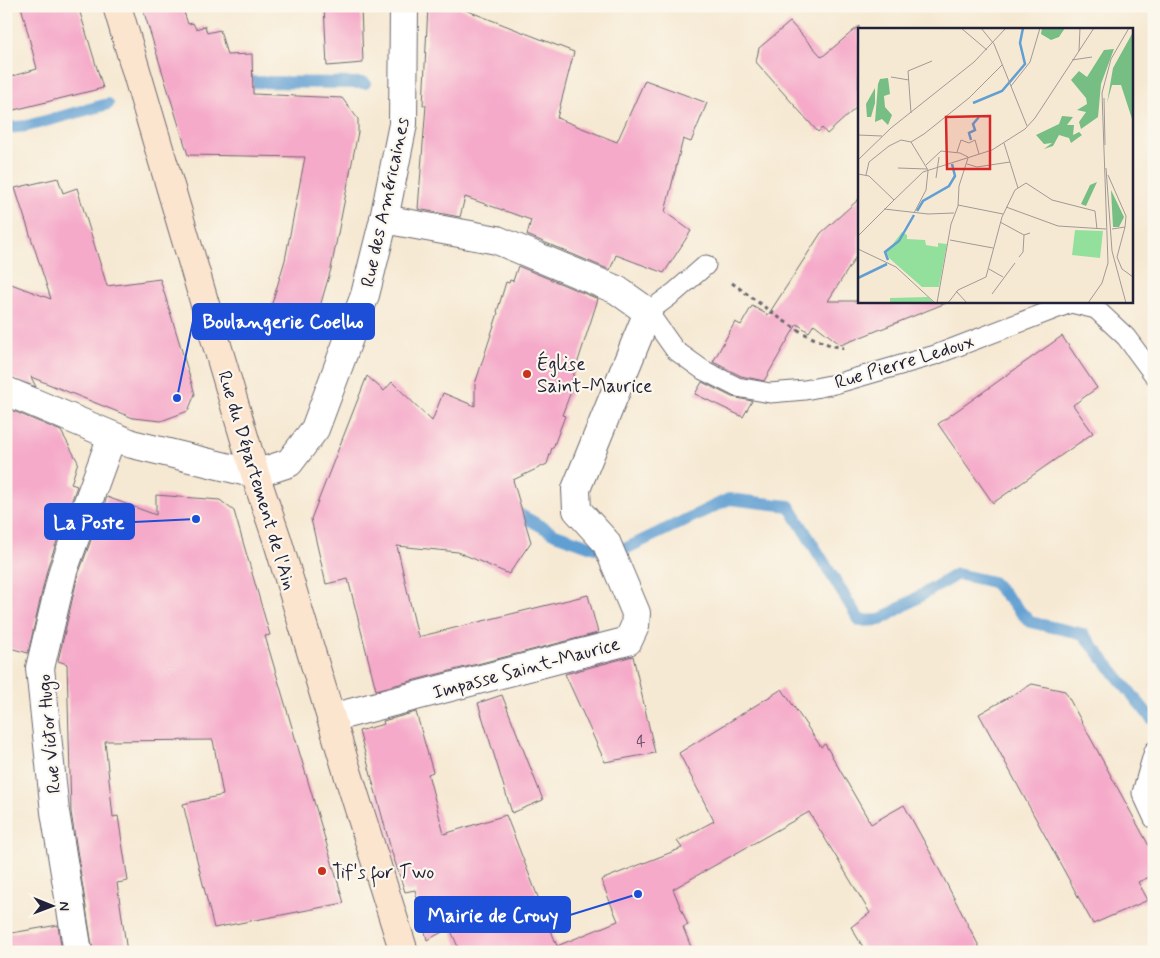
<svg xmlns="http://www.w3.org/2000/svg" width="1160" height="958" font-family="Mynerve,sans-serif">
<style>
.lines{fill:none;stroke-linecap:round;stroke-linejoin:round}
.stream{stroke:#619fd2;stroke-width:12}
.building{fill:#f5aac9}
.lane-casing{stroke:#6c6870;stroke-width:21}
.street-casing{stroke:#6c6870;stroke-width:30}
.secondary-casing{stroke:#6c6870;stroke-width:30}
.path{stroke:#6c6870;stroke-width:3;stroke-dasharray:4 4;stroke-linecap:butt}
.lane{stroke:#fff;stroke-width:19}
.street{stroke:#fff;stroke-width:28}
.secondary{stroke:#fce5cf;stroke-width:28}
.poi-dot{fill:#c8321e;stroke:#fbf7ec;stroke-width:2}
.labels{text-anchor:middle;stroke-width:4.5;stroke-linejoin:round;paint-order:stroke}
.number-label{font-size:16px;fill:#57445e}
.street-label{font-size:19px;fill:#22223b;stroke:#fbf7ec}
.poi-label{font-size:19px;fill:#22223b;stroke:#fbf7ec;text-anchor:start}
.inset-river{fill:none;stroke:#619fd2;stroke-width:2.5}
.inset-road{fill:none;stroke:#a19996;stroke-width:1}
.view{fill:#d62828;fill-opacity:0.15;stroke:#d62828;stroke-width:2.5}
.inset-edge{fill:none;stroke:#22223b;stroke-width:2.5}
.leader{fill:none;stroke:#1d4ed8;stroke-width:2}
.callout-dot{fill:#1d4ed8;stroke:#fbf7ec;stroke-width:2}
.callout{fill:#1d4ed8;stroke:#1d4ed8;stroke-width:2}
.callout-label{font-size:20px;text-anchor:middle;font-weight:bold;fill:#fff}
</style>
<rect width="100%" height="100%" fill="#fbf7ec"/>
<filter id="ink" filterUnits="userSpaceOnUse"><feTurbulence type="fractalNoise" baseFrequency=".02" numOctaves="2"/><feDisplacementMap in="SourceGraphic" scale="10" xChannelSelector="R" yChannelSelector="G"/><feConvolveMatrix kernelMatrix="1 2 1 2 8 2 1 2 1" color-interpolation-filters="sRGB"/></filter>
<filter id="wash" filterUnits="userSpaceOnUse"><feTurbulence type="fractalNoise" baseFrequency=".0096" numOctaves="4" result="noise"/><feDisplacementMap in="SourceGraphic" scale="20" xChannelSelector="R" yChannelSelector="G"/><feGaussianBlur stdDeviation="1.12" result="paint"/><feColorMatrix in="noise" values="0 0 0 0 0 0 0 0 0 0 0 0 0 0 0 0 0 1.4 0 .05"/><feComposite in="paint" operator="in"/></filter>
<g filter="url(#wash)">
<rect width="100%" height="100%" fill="#f6e9d3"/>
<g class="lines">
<g class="stream">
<polyline points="237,82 365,83"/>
<polyline points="6,128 27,126 108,104"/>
<polyline points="510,509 555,534 595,548 627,548 729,499 789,506 860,621 880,620 957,574 993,582 1030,622 1083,634 1151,718"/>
</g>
</g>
<g id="blocks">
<g class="building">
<polygon points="21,6 78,6 103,88 6,112 6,78 37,69"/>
<polygon points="142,6 182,6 188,24 193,23 196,29 205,26 207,33 220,30 227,55 252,54 253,94 342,98 358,119 358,132 331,269 311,337 265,327 285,260 305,157 188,155"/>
<polygon points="324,6 361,6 363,63 327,66"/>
<polygon points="428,6 455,6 574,52 557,118 617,142 645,80 707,103 691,142 683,139 665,212 691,231 664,273 616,255 610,270 527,235 531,220 465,197 460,217 418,209 426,105 423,105"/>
<polygon points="790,22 822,57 859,26 859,105 827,134 822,128 818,132 756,62 759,48"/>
<polygon points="58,178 63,193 77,188 107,286 160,279 195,394 188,411 161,421 133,418 31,377 36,387 6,376 6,282 51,299 15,188"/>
<polygon points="859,199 859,252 828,301 945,301 946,303 841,345 814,324 809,332 797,324 764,381 741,376 713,362 735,322 741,325 752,306 768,315 821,233"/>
<polygon points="518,266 598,299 571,383 574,384 562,415 565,416 553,448 552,448 547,464 513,480 531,542 509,574 458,552 397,546 418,637 588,595 598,633 376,690 348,579 326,584 311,519 367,376 384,391 392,382 432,421 443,393 475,406 475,384 498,313 497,312 506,282 509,283 510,280 513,281"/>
<polygon points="1062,336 1097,388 1073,405 1093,433 993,503 938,424"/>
<polygon points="702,382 732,397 752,401 743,417 695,394"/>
<polygon points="6,408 61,431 78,462 71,484 77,486 48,566 28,653 6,647"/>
<polygon points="156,495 220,500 234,511 270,635 265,636 344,903 214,928 183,804 223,795 213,740 105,741 113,817 118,816 128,881 117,883 127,952 93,952 71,812 67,664 58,661 78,575 107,497 156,515"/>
<polygon points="633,656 655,753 605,762 565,674"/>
<polygon points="1032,684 1065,691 1154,855 1154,875 1138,882 1148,900 1093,924 979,714"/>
<polygon points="782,689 821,747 825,744 871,824 904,805 930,852 982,952 866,952 851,927 870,913 809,812 673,889 688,925 683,927 693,952 460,952 450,928 427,940 415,890 405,892 392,853 359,731 384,724 383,721 416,712 433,772 428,774 444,834 506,815 557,946 618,921 601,880 682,848 677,841 714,821 679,753"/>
<polygon points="502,695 543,800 512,813 478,703"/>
<polygon points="58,925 62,952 6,952 6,934"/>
</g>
</g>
</g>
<g filter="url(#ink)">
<use href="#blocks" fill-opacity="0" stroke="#6c6870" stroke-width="1"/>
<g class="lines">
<defs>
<g id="lane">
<polyline points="706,265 675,292 648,312 675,350 703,370 737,387 770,393 805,390 835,384 935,355 1071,303 1096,309 1126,337 1154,375"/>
<polyline points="1154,751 1142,793 1154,819"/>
</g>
<g id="street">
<polyline points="6,391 132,444 255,474 289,463 315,429 365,295 384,219 403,124 404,6"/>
<polyline points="331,718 628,641 635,626 636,613 606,542 577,510 576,489 648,312 617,290 497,240 384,219"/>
<polyline points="78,952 55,812 40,668 63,571 112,436"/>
</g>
<polyline id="secondary" points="117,6 255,474 277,539 348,774 404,952"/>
</defs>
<use href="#lane" class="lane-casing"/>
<use href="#street" class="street-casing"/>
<use href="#secondary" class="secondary-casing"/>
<path class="path" d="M732 283C765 306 804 342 844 348"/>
<use href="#lane" class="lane"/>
<use href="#street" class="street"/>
<use href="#secondary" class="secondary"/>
</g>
</g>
<g class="poi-dot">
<circle cx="527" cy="374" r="5"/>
<circle cx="322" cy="871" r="5"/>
</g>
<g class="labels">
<g class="number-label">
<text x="641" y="746">4</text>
</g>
<g class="street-label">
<text transform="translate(384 202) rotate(-78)" y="7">Rue des Américaines</text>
<text transform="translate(904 361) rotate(-17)" y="7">Rue Pierre Ledoux</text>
<text transform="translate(258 480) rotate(73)" y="7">Rue du Département de l'Ain</text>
<text transform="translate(526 667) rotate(-15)" y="7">Impasse Saint-Maurice</text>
<text transform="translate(48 734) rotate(-95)" y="7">Rue Victor Hugo</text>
</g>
<g class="poi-label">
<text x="537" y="370">Église<tspan x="537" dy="22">Saint-Maurice</tspan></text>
<text x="332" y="878">Tif's for Two</text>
</g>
</g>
<g transform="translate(858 28)">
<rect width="275" height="275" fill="#f6e9d3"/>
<path d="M217 202 245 203 242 230 214 227ZM44 204 49 207V211L67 212 68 217 80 219V215L89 216 81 259H64L31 230 28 225ZM70 269 76 275H32V270Z" fill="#93e09d"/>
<path d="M184 0H207L201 9 193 12 183 6ZM275 4V94L263 57H254L249 75 255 40ZM256 21 243 56 240 89 223 101 221 94 228 84 219 82 229 76 228 70 213 52 221 43 229 49 246 22ZM30 50 32 66 26 68 27 79 34 87 30 97 24 91 17 94 20 56 22 51ZM17 60V75L13 89H9L8 76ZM204 88 215 89 209 97H216L215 107 221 104 224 107 213 115 211 110 201 107 195 118 186 121 194 115 186 116 178 107 201 96ZM239 154 228 178 223 176 232 157ZM253 162 266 189 261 199H255Z" fill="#76be84"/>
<path class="inset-river" d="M115 75 144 63 167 36 162 15 165 0M113 112 111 105 117 102 115 96 121 89M59 183 65 173 91 158 97 148 94 136M30 232 27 224 41 213 56 187M0 250 29 236"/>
<path class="inset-road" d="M103 0 129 22M123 0 136 16 169 98M221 23 222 0M214 32 234 29M33 49 51 52M153 58 172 34 182 0M246 70 247 117M53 85 50 43 74 33M0 107 24 108M53 114 70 142M146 115 160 160M99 124 103 112 111 115 117 112 121 126M0 132 33 100 116 34 148 0M109 136 119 139 152 134M68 137 83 123 102 125 110 129M40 140 69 141M248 140 254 223 268 275M0 146 11 148 36 172 0 208M8 147 11 134 31 118 43 112 53 114 66 106 111 70 144 37M250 147 268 188 267 199M78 150 81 129M36 172 65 144 134 122 167 101 177 90 236 0M100 177 145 186M148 179 200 198 248 201M26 181 70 186 96 185M56 185 68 162 70 143M142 194 166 207M254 201 267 199 259 229 264 241 275 249M92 212 135 220M0 221 38 239 77 275M161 229 165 224 166 207 172 205M131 241 145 249M98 263 109 275M134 266 157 235M79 275 93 196 100 178 101 158 110 130M90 275 100 262 128 249 144 189 157 162 168 155 194 172 237 183 239 201M230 275 244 255 250 235 244 65 253 31 271 0"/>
<path class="view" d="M132 88V141H89L88 89Z"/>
<rect width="275" height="275" class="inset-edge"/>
</g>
<path class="leader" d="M177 398L193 321M196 519L134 522M638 894L570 915"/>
<g class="callout-dot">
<circle cx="177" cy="398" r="5"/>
<circle cx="196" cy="519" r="5"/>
<circle cx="638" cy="894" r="5"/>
</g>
<g class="callout">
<rect x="193" y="304" width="181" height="35" rx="5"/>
<rect x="45" y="504" width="89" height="35" rx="5"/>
<rect x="415" y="897" width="155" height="35" rx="5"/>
</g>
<g class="callout-label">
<text x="283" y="328">Boulangerie Coelho</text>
<text x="89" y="529">La Poste</text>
<text x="493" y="922">Mairie de Crouy</text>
</g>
<rect width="1160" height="958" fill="none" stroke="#fbf7ec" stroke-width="25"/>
<g transform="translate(52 906) rotate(91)" stroke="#fbf7ec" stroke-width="4" paint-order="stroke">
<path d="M0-4L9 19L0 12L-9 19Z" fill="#22223b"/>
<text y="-8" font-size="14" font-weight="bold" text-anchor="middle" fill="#22223b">N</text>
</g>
</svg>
